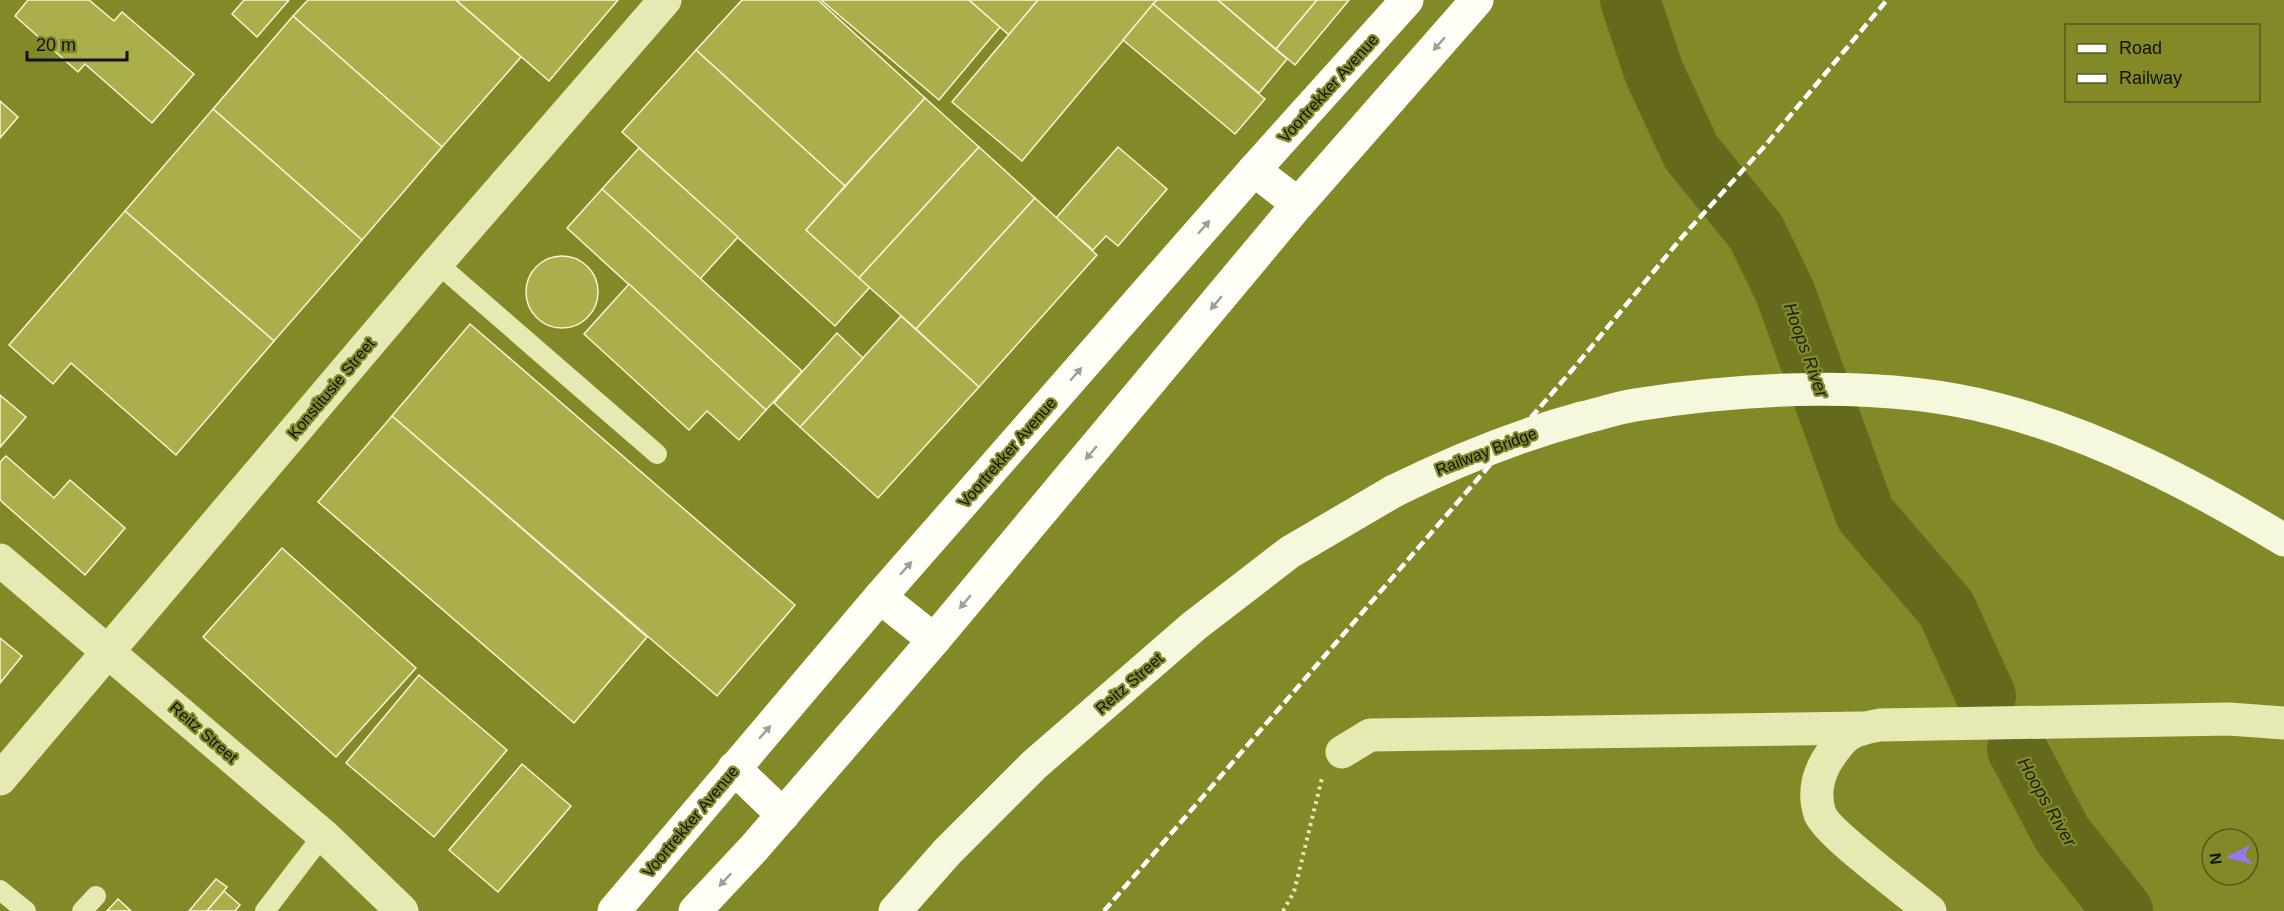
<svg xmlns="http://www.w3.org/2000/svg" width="2284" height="911" font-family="Arial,sans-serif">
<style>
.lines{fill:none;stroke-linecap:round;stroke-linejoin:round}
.river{stroke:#64691b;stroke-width:60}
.building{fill:#aaae4b;stroke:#f6f7d7;stroke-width:1.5}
.path{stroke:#e7e9b3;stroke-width:4;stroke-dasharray:3 4.5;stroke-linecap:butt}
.lane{stroke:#e7e9b3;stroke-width:20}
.street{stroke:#e7e9b3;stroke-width:33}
.secondary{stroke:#f6f8de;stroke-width:33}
.primary{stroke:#fdfef6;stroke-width:33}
.rail{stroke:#fff;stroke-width:4.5;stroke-dasharray:10 4.5;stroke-linecap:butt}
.secondary-bridge{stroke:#f6f8de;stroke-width:33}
.oneway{fill:#9f9f9a}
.labels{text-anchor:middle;stroke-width:4.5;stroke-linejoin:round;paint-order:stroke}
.street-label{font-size:16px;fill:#111;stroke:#838927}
.water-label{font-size:18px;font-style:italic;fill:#1c1c1a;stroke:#838927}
</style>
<rect width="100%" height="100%" fill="#838927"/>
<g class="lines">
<g class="river">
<polyline points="1630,0 1654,72 1691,152 1756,232 1785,292 1865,514 1946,608 1986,696"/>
<polyline points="2017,749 2062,834 2123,911"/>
</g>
</g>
<g class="building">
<polygon points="28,0 89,0 114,21 122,12 194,74 152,123 85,64 78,72 15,16"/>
<polygon points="244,0 289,0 257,37 232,14"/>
<polygon points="308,0 456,0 521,57 442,147 293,16"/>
<polygon points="456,0 618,0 549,81"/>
<polygon points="742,0 818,0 925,98 845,186 696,50"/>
<polygon points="821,0 969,0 1000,27 939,100"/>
<polygon points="969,0 1038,0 1009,35"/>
<polygon points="1038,0 1157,0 1022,161 952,102"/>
<polygon points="1157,0 1218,0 1287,59 1259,93 1153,4"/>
<polygon points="1218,0 1317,0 1276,49"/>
<polygon points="1317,0 1349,0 1295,65 1276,49"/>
<polygon points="1153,4 1265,99 1235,134 1123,40"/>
<polygon points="293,16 442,147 362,240 213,109"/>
<polygon points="696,50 845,186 806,230 870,287 835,326 622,132"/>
<polygon points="925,98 979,147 859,278 806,230"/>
<polygon points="0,101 18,117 0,138"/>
<polygon points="213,109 362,240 274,341 125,211"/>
<polygon points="979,147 1035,198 916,329 859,278"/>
<polygon points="1118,147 1167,189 1118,246 1106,236 1093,250 1056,218"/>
<polygon points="639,148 738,237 700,279 602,189"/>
<polygon points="602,189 802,371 766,410 567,228"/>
<polygon points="1035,198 1097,255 979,387 916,329"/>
<polygon points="125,211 274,341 176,455 71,363 53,384 9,345"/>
<circle cx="562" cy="292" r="36"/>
<polygon points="629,284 766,410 739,440 707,411 689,430 584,334"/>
<polygon points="901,316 979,387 878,498 800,427"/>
<polygon points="470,324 795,605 717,696 392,416"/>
<polygon points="837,333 863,358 800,427 774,403"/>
<polygon points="0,395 26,417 0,447"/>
<polygon points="392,416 647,637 574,723 318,502"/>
<polygon points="6,456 54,498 70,480 125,528 85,575 0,500 0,462"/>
<polygon points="282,548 416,668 336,757 203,637"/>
<polygon points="0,638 22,656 0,683"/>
<polygon points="419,675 507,750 434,837 346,763"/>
<polygon points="522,764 571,806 498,892 449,850"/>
<polygon points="216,879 227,887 224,891 207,911 189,911"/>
<polygon points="224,891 240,905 235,911 207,911"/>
<polygon points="118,899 131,911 107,911"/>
</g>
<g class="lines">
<polyline class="path" points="1283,911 1294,892 1322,778"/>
<g class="lane">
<polyline points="437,263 657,454"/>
<polyline points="0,890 26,911"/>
<polyline points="82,911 96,896"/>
<polyline points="265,911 323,835"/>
</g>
<g class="street">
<polyline points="0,560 323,835 402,911"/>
<polyline points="1342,752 1370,735 1860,728"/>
<polyline points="0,779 437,263 665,0"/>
<path d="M1930 911C1910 894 1827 833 1820 814 1814 796 1817 778 1826 762 1843 735 1849 730 1880 725L2229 719 2284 723"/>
</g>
<g class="secondary">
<path d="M1582 418C1599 414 1617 408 1635 405 1747 387 1885 380 1996 409 2098 435 2195 486 2284 540"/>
<polyline points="895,911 947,852 1034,765 1194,626 1290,552 1394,491"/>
</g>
<g class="primary">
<polyline points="1254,170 1298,204"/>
<polyline points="880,597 934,640"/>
<polyline points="734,768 783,815"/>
<polyline points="614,911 880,597 1254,170 1407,0"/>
<polyline points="695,911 754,848 934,640 1298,204 1477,0"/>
</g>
<polyline class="rail" points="1104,911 1573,369 1683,236 1763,148 1887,0"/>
<path class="secondary-bridge" d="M1394 491C1455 461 1516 436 1582 418"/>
</g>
<defs><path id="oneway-solid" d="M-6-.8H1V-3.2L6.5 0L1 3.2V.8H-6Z" transform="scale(1.5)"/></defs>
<g class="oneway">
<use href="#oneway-solid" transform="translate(1439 44) rotate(131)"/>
<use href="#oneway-solid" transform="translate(1204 227) rotate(-49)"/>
<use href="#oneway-solid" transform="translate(1216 303) rotate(130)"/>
<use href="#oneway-solid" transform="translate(1076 374) rotate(-49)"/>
<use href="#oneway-solid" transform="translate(1091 453) rotate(130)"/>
<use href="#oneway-solid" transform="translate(906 568) rotate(-49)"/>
<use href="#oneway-solid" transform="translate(965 602) rotate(130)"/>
<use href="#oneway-solid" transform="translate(765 732) rotate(-49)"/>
<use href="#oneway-solid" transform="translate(725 880) rotate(133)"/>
</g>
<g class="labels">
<g class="street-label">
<text transform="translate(1328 88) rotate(-48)" y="6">Voortrekker Avenue</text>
<text transform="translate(331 388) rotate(-50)" y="6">Konstitusie Street</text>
<text transform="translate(1486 451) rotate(-21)" y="6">Railway Bridge</text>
<text transform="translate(1007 452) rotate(-49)" y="6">Voortrekker Avenue</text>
<text transform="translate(1129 683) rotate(-41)" y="6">Reitz Street</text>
<text transform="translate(204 732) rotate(41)" y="6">Reitz Street</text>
<text transform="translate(690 821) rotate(-50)" y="6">Voortrekker Avenue</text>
</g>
<g class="water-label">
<text transform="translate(1806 350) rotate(70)" y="6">Hoops River</text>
<text transform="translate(2047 802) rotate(60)" y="6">Hoops River</text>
</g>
</g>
<rect x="2065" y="24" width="195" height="78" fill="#838927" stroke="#55591e" stroke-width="1.5"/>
<rect x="2077" y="44" width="30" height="9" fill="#fdfef6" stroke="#55591e" stroke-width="1.5"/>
<text x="2119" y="54" font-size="18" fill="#111111">Road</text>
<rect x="2077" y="74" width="30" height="9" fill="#ffffff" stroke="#55591e" stroke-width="1.5"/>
<text x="2119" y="84" font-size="18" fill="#111111">Railway</text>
<g transform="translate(2230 857) rotate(263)"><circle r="28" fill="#838927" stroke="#55591e" stroke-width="1.5"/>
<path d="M0-4.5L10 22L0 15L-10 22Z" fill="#9279f2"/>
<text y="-9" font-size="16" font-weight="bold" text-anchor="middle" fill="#111111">N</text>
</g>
<path d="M27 51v9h100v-9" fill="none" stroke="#111111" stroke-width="3"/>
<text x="36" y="51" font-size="18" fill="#111111" stroke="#838927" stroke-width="4.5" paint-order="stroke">20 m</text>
</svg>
